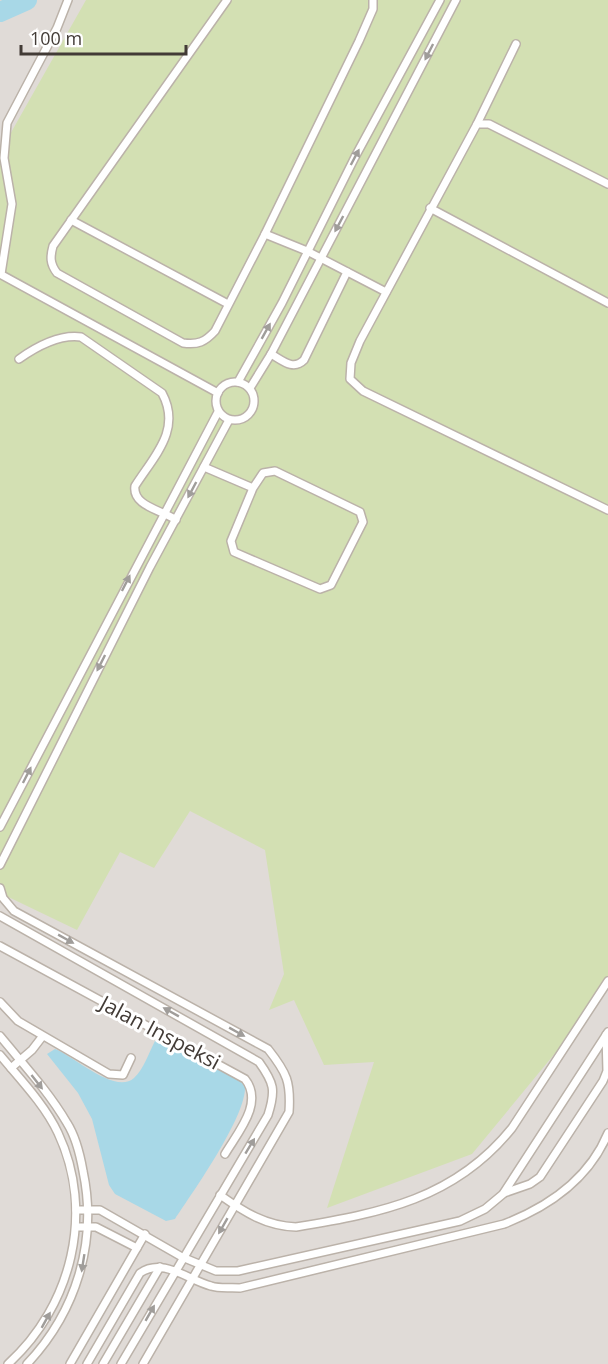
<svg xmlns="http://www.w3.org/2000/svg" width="608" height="1364" font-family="'Open Sans',sans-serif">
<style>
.industrial{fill:#e0dbd7}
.green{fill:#d3e0b3}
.water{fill:#a8d8e7}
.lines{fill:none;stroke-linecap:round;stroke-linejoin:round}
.river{stroke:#a8d8e7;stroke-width:20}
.service-casing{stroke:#bbb2a9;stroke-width:10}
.service{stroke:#fff;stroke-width:7}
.oneway{fill:#a09d9a}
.labels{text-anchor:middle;stroke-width:6;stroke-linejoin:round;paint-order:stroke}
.street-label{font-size:21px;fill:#423b36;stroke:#fff}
</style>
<rect width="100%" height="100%" fill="#f1ebe6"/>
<rect class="industrial" x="0" y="0" width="608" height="1364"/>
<polygon class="green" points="86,0 608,0 608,989 472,1154 327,1208 374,1062 324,1065 294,1000 269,1010 284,974 265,850 190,811 154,868 120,852 77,930 0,893 0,152"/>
<path class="water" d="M161 1039 238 1078 245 1087C246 1117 193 1192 175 1219L166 1221 115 1194 109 1185 92 1119 78 1093 47 1054 55 1049C74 1056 115 1095 134 1078 144 1069 149 1052 155 1041Z"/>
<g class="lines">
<polyline class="river" points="0,12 27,0"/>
<defs>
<g id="service">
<path d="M227 0 53 246C50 257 50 264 57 273L183 343C198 345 205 342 215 331L265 234 307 251 386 292"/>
<polyline points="477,124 516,44"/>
<polyline points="608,184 489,124 477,124 360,341 351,363 350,379 363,391 608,510"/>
<polyline points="430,208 608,303"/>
<polyline points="71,220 228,304"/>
<polyline points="265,234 359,41 373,9 373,0"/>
<polyline points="0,274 218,393"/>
<polyline points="1,274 12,204 4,158 7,123 57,28 68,0"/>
<path d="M271 354C282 360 293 371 304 360L347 272"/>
<path d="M19 359C36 347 59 334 81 337L162 393C182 430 154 456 135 486 132 506 162 510 176 520"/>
<circle cx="235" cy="401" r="19"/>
<polyline points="238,382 282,303 355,157 440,0"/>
<polyline points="250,388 271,354 456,0"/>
<polyline points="204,467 253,488 231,541 234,552 320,589 331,585 363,522 360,512 275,471 263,473 253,488"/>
<polyline points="0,827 218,412"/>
<polyline points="0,865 150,567 229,420"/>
<path d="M0 888 3 898 14 911 268 1049C287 1073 291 1082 289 1112L143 1364"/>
<path d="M0 916 259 1062C274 1083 276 1090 268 1115L121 1364"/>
<path d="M0 946 245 1079C264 1103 238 1132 225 1154"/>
<polyline points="0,1002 18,1021 109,1074 123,1075 131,1058"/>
<path d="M0 1036C23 1064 49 1092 67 1123 76 1137 80 1154 83 1171 98 1242 76 1312 27 1364"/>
<path d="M0 1055C20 1079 45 1105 58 1133 95 1212 72 1306 8 1364"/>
<polyline points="11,1068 32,1050 42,1037"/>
<polyline points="504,1193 530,1184 540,1177 603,1081 607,1071 606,1035"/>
<path d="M220 1195C244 1212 266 1226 296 1227 381 1213 455 1199 512 1128L608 981"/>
<polyline points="76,1210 100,1210 182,1257 216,1271 238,1271 460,1221 485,1209 503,1194 608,1032"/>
<polyline points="76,1227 96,1227 137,1248"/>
<polyline points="70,1364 145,1234"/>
<path d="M87 1364 140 1273C163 1257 188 1280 211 1286 220 1289 231 1287 240 1288L504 1224C548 1207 589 1179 608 1133"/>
<polyline points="103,1364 160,1267"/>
</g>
</defs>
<use href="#service" class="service-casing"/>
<use href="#service" class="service"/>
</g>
<defs><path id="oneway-solid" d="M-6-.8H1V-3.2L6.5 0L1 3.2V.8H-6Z" transform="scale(1.5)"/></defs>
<g class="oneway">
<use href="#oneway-solid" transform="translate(429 52) rotate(117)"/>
<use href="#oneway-solid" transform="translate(355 157) rotate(-62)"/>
<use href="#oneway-solid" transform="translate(339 224) rotate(118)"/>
<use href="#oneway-solid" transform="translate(266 331) rotate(-61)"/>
<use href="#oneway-solid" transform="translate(192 490) rotate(118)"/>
<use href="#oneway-solid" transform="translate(126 583) rotate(-63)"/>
<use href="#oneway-solid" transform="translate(101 663) rotate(117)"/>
<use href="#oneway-solid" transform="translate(27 775) rotate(-63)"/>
<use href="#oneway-solid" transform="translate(66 939) rotate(29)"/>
<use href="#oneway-solid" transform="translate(171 1012) rotate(-151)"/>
<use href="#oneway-solid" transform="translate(237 1032) rotate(29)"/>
<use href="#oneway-solid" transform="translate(37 1082) rotate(52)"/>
<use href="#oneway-solid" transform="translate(250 1146) rotate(-59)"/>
<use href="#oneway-solid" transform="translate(223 1226) rotate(120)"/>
<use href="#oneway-solid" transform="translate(83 1263) rotate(99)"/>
<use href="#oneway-solid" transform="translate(150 1313) rotate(-60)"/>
<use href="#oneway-solid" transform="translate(46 1320) rotate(-61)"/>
</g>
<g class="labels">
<g class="street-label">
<text transform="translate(160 1033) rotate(28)" y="7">Jalan Inspeksi</text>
</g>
</g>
<path d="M21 45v9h165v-9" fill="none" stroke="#423b36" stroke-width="3"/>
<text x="30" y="45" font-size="18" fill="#423b36" stroke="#ffffff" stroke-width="4.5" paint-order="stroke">100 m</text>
</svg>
